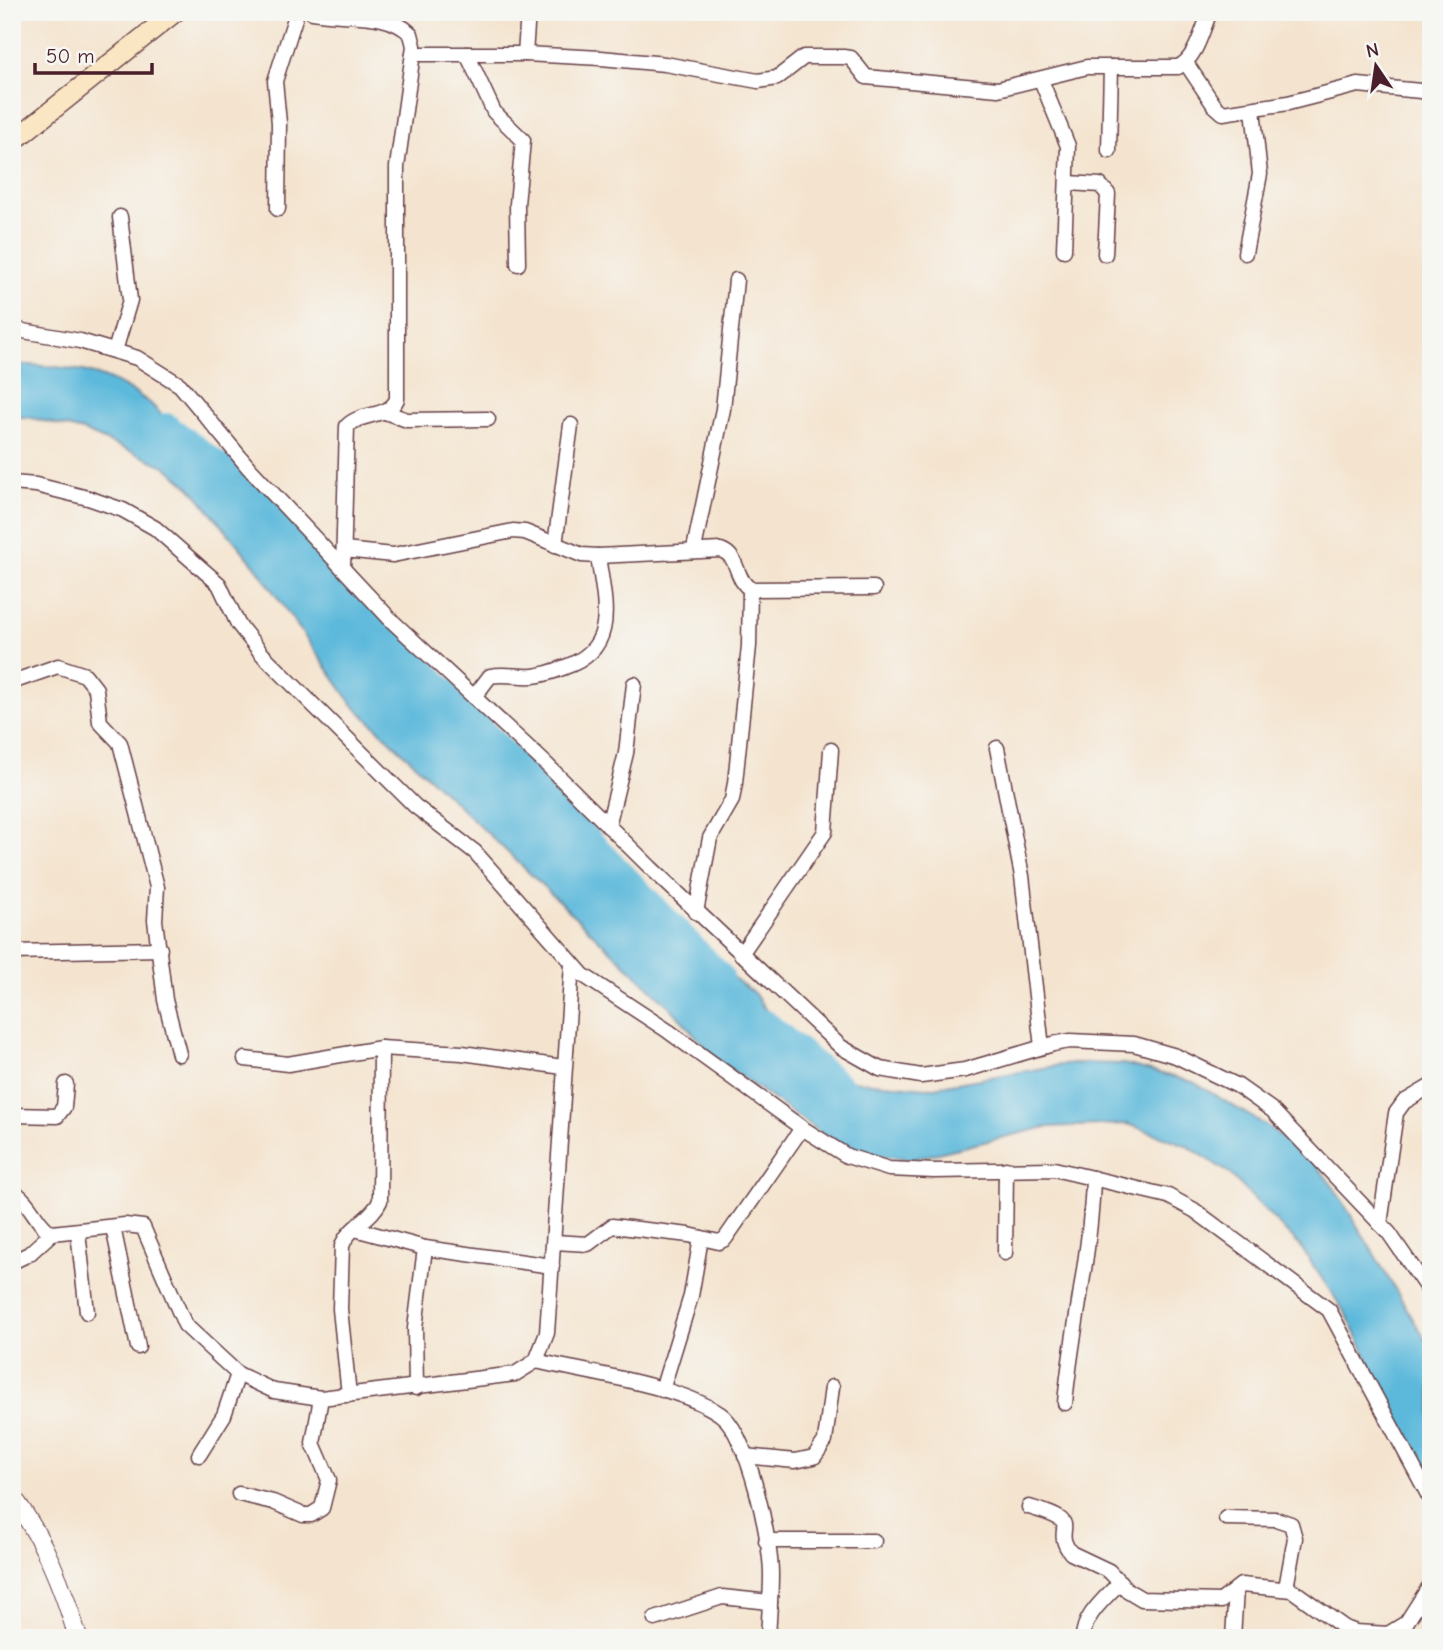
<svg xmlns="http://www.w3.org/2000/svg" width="1443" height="1650" font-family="'Comic Neue',sans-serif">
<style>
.water{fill:#5db9db;stroke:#546c83;stroke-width:2}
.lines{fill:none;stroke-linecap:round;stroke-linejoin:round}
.river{stroke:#5db9db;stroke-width:28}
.minor-casing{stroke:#643d44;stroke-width:17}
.tertiary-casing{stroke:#643d44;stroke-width:20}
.secondary-casing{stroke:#643d44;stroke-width:22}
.minor{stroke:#fff;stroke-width:14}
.tertiary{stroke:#fff;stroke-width:18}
.secondary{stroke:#fbe6c3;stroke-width:19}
</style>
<rect width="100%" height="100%" fill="#f6f6f2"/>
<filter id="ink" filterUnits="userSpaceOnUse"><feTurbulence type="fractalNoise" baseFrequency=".0143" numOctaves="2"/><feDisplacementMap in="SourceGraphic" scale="14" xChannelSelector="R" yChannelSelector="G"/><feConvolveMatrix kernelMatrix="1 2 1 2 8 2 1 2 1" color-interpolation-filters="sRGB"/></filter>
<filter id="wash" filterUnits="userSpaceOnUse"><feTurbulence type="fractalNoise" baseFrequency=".00686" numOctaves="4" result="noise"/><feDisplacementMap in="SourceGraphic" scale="28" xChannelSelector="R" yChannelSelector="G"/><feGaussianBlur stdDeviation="1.57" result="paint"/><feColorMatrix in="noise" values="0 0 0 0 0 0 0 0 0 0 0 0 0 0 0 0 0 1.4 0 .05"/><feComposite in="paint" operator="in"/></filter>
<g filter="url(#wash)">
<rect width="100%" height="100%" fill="#f4e4cf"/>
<path class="water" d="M12 364C72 368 100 367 150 403L681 940 754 993 805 1067 840 1080 928 1088 1072 1063 1124 1064 1193 1082 1270 1128 1314 1162 1335 1189 1431 1349V1480L1414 1455 1348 1317 1300 1246 1229 1173 1186 1145 1128 1124 1046 1127 913 1159 862 1154 831 1140 716 1059 670 1007 353 705 256 567 191 488 165 466 83 431 32 418 12 416Z"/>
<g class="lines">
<g class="river">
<polyline points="166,427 247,488 720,977"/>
<polyline points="765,1024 852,1097"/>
</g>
</g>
</g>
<g filter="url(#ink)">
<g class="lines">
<defs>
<g id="minor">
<path d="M312 12C346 19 385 9 411 34L414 46 397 167V399C388 419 362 411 347 426L343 568"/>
<path d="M413 54H525L601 58 665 64 758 81 777 78 804 57H843L851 58 866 77 998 89 1087 67H1178C1196 59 1202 30 1210 12"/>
<polyline points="467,54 494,112 523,140 517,204 518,264"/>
<polyline points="525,54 528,12"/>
<polyline points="1186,63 1214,105 1223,113 1288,103 1358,85 1431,92"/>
<polyline points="1041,80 1068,146 1064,250"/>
<polyline points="1109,151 1111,67"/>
<polyline points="1069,183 1100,185 1108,194 1105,254"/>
<polyline points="278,209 279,123 275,81 297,12"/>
<polyline points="1245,253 1260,174 1253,109"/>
<polyline points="12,329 80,341 137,358 180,385 249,468 392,621 545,763 651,868 841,1047 880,1069 921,1076 965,1070 1053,1044 1070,1041 1134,1044 1176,1056 1238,1086 1272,1110 1389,1233 1431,1294"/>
<polyline points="115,351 130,300 120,217"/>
<polyline points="385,412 407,420 488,419"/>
<polyline points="12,483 36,485 88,498 123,510 155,528 219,584 238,624 262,654 415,806 475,852 583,975 668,1031 802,1128 847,1156 889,1169 934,1171 1054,1169 1168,1196 1194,1210 1329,1310 1431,1500"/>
<polyline points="555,545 571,425"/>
<polyline points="694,549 723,409 736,280"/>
<path d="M344 550 393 555 513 531 525 532 582 555 598 556 721 550C740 557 734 578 750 589L874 588"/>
<polyline points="12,682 58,666 85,675 96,689 100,722 120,743 157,887 155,920 165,1000 179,1054"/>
<path d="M474 697 490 676C504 673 519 677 533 676 544 675 555 671 565 667 620 648 604 601 598 556"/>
<polyline points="997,748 1022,876 1042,1047"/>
<polyline points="608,826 626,753 634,684"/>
<polyline points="696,912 710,838 732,800 735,783 749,646 750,589"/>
<polyline points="12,952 160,949"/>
<polyline points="741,954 825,832 831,750"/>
<polyline points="245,1059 288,1064 381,1048 462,1053 563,1067"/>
<polyline points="12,1115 57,1116 64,1107 66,1084"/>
<path d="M12 1191C32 1202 36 1225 52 1233L125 1225 143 1227 185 1325 238 1374 274 1391 321 1398 515 1374 536 1361 547 1333 572 964"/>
<polyline points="1380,1224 1396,1113 1404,1102 1431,1086"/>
<polyline points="113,1227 138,1347"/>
<polyline points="355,1229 425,1248 552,1266"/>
<polyline points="78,1232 87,1312"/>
<polyline points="554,1242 588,1244 612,1226 689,1235 719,1242 725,1239 802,1128"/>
<polyline points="1005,1253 1006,1169"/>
<polyline points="12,1262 29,1254 52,1233"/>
<path d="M536 1361C588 1373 678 1385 720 1414 748 1432 771 1541 771 1574 771 1595 769 1617 768 1638"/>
<polyline points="416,1388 415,1328 425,1248"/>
<polyline points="662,1390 691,1296 701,1238"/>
<path d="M349 1395 340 1309 342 1246C348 1227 372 1219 380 1201L381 1048"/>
<path d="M1065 1403C1072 1328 1091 1253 1093 1178"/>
<polyline points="199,1455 224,1415 238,1374"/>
<polyline points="745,1456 795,1461 814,1457 825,1441 832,1387"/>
<polyline points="239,1494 273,1502 303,1515 311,1515 322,1508 329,1480 313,1443 321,1398"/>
<path d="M1029 1507C1089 1524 1049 1526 1071 1553L1109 1571 1127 1590 1142 1599 1221 1601 1241 1585 1292 1590 1345 1628 1356 1632 1388 1634 1406 1623 1431 1584"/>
<polyline points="1226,1518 1276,1519 1291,1524 1295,1538 1286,1588"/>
<polyline points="766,1541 874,1541"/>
<polyline points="655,1619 722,1597 770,1602"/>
<path d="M1083 1638C1083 1615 1106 1598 1120 1582"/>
<polyline points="1233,1638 1236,1589"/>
</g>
<path id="tertiary" d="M12 1496C44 1539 63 1587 78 1638"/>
<polyline id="secondary" points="12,142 175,12"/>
</defs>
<use href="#minor" class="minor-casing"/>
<use href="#tertiary" class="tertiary-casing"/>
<use href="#secondary" class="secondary-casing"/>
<use href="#minor" class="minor"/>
<use href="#tertiary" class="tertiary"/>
<use href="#secondary" class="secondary"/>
</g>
</g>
<rect width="1443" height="1650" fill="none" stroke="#f6f6f2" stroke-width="42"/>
<g transform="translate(1376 66) rotate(347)" stroke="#f6f6f2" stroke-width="5" paint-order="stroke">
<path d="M0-5L12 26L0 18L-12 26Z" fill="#4a1f2b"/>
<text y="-10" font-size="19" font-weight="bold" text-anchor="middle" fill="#4a1f2b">N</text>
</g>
<path d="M35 63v10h117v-10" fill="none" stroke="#4a1f2b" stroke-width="3.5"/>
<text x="46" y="63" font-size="21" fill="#4a1f2b" stroke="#f6f6f2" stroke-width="5" paint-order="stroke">50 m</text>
</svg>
